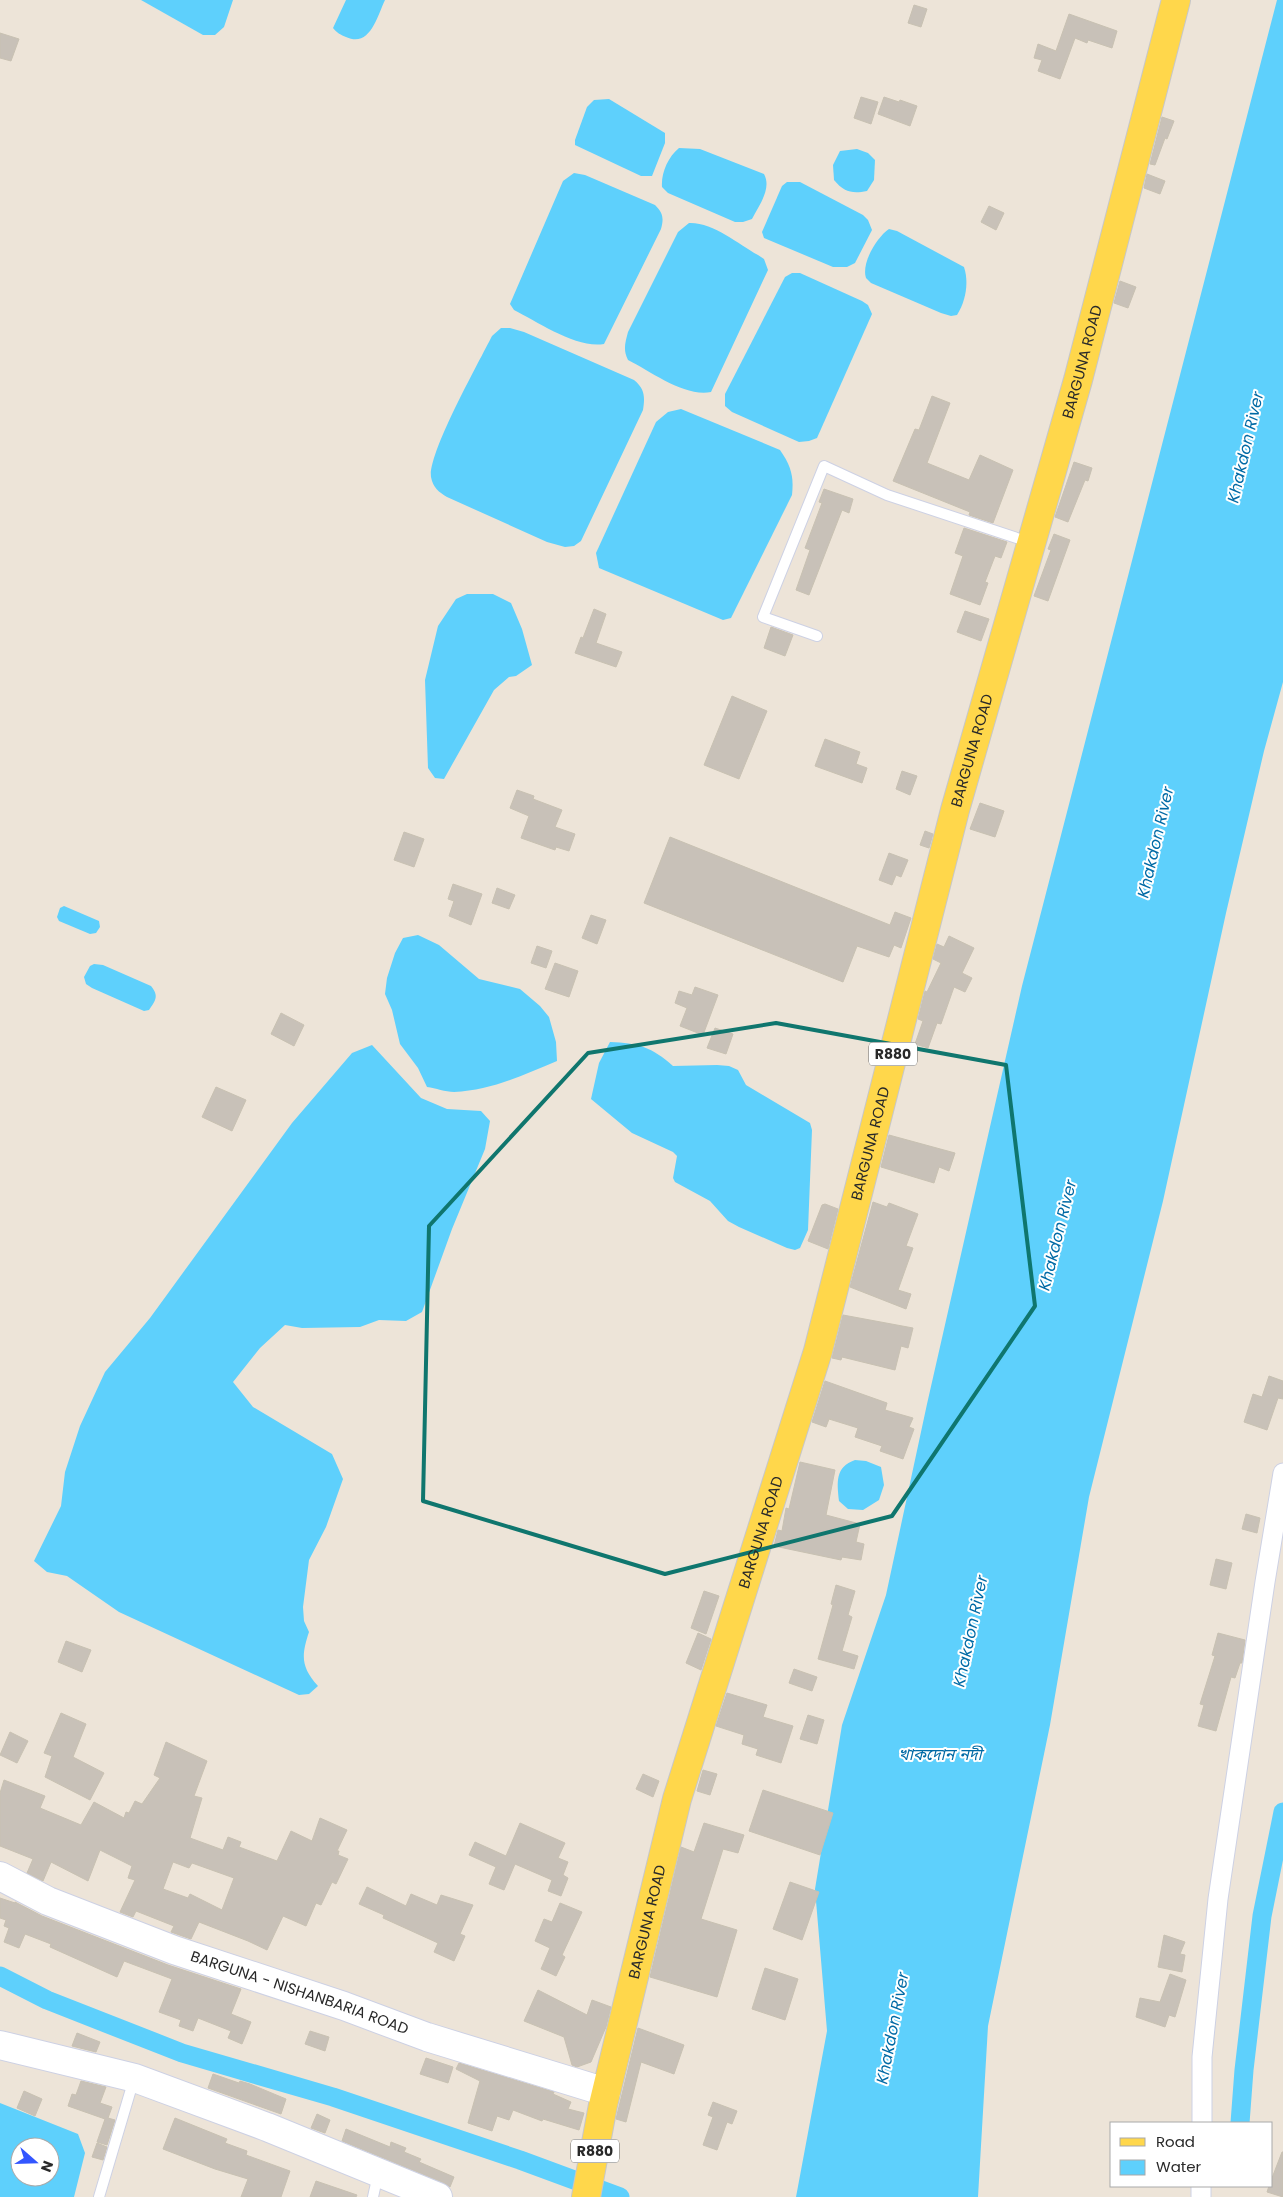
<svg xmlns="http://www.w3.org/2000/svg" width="1283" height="2197" font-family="Poppins,'Noto Sans Bengali',sans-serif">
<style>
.water{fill:#5ed0fc;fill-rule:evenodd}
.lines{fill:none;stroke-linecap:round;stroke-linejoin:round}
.canal{stroke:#5ed0fc;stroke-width:19}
.building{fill:#c8c1b8;stroke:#c8c1b2;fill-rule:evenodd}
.lane-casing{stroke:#cdd1e4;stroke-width:12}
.street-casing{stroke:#cdd1e4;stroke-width:21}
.secondary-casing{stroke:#cdd1e4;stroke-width:30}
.primary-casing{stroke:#c7c7c7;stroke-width:30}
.lane{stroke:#fff;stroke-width:10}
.street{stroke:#fff;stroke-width:19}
.secondary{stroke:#fff;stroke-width:28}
.primary{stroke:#ffd74b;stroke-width:28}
.marked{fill:none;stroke:#0f766e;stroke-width:4;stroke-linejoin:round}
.labels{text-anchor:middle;stroke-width:4;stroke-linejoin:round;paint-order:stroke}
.shield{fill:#fff;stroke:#696969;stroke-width:1}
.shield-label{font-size:14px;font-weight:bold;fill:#292929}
.street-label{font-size:15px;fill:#292929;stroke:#fff}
.water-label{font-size:16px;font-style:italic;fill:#006aa5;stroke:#fff}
</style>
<rect width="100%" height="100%" fill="#ede4d8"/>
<g class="water">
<polygon points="141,0 233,0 224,27 215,35 203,35"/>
<path d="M346 0H385C377 17 370 48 346 37 341 35 337 33 333 28Z"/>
<polygon points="1277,0 1283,0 1283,682 1264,751 1226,913 1163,1201 1089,1497 1050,1725 988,2026 978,2197 796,2197 827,2031 815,1889 842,1725 886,1595 927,1404 1022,986"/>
<polygon points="609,99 665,133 665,143 652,176 641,176 575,145 575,140 587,107 594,100"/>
<path d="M679 148 700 149 764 174C772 189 759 205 752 219L743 222H735L668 193 662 187C661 173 668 157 679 148Z"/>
<path d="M857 149 868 153 875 160 874 180 867 191C852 194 844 192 834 180L833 165 840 151Z"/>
<path d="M574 173 585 175 655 205C663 213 664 218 661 229L604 344C577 349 538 322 514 310L510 304 563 181Z"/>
<polygon points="787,182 800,182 863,215 868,220 872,230 855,263 847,267 833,267 764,238 762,232 782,186"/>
<path d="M689 223C713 222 738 244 758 255L764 259 768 270 711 392C684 397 652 372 628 360 623 350 625 343 628 332L678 232Z"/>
<path d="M889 229 897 231 964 267C969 282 966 301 957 315L951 316 941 313 871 283 866 278C861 263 877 237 889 229Z"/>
<polygon points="792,273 800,273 862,301 868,305 872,314 817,438 809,441 799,442 732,412 725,406 725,394 785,277"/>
<path d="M501 328H510L524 332 634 380C645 389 645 397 643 410L581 541 574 546 565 547 547 542 447 497C439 492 433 488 431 477 428 453 479 362 492 336Z"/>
<path d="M681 409 780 450C791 466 794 476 792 495L731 618 723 620 599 568 596 553 656 422 668 412Z"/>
<polygon points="467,594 493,594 511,603 522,629 532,665 516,676 509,677 494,690 444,779 435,778 428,768 425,680 438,626 456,599"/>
<polygon points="64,906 99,921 100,927 96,933 90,934 59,921 57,917 60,908"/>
<path d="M418 935 439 945 479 979 520 989 540 1006 549 1017 556 1042 557 1061C523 1075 492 1090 454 1092 445 1092 436 1088 427 1087L418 1068 400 1044 392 1010 385 994 387 978 395 953 403 938Z"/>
<path d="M94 964 103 965 151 986C159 996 156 1000 149 1010L144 1011 92 988 86 984 84 977 90 966Z"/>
<path d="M610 1042C638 1043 652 1047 673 1066L717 1065 729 1066 738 1070 746 1085 810 1123 812 1130 808 1230 800 1248 795 1250 787 1248 739 1227 728 1221 710 1201 675 1182 673 1178 677 1156 673 1152 632 1133 591 1099 599 1063Z"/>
<path d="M372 1045 421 1098 447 1109 481 1111 490 1121 485 1149 452 1229 422 1312 406 1321 379 1320 360 1327 302 1328 285 1325 260 1348 233 1382 253 1407 332 1454 343 1479 326 1527 309 1560 303 1607 304 1621 309 1632C301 1656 301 1667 318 1686L309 1694 299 1695 119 1612 67 1576 47 1572 34 1561 61 1506 65 1472 80 1426 105 1372 150 1318 292 1123 352 1053Z"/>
<path d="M855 1460 866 1461 881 1467 884 1485 879 1500 863 1510 848 1509 839 1501C837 1482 835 1467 855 1460Z"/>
<path d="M0 2103 78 2134 85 2153 74 2197H0ZM20 2147H50V2177H20Z"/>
</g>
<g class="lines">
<g class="canal">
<polyline points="0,1976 47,2000 182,2053 333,2097 520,2160 620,2197"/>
<polyline points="1240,2123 1244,2070 1262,1916 1283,1812"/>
</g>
</g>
<g class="building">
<polygon points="914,5 927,9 921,27 908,23"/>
<polygon points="1069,14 1117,31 1112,48 1088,40 1087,43 1075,38 1060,79 1038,71 1042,60 1034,58 1038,44 1056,51"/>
<polygon points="0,33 19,39 11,61 0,58"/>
<polygon points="861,97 878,102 871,124 854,118"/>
<polygon points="884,97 899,102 900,100 917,106 910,126 878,114"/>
<polygon points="1162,117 1174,121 1167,139 1165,138 1155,165 1150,164"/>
<polygon points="1147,174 1165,181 1160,194 1144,188"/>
<polygon points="989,206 1004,213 996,230 981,222"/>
<polygon points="1120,281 1136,287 1128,308 1114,303"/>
<polygon points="932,396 950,403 927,463 969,480 980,455 1013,470 993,523 969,515 970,512 893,481 915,429 919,430"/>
<polygon points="1074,462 1092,468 1088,481 1085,480 1068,522 1055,517"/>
<polygon points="824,489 853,499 849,513 842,510 809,595 796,590 810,550 805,548 822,503 819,502"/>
<polygon points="964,528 1007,542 1001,558 995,556 985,582 988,583 980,605 950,594 963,556 955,553"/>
<polygon points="1054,534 1070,540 1048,601 1034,596 1051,550 1048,549"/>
<polygon points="594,609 606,614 596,643 622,652 616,667 575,653 581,637 583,638"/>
<polygon points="965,611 989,619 981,641 957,632"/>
<polygon points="771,627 793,635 785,656 764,648"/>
<polygon points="732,696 767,711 739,779 704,765"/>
<polygon points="825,739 860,752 856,764 867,768 862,783 815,766"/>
<polygon points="902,771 917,776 910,795 896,789"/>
<polygon points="517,790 534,796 533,799 562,810 555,827 575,834 569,851 556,847 555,850 521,838 529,816 510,808"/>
<polygon points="980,803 1004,811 995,837 970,829"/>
<polygon points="925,831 933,834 929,848 920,845"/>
<polygon points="404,832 424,839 414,867 394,860"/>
<polygon points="670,837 890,925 895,912 911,918 901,948 894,945 889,957 857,946 843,982 644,903"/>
<polygon points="889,853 908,860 901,877 896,875 892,885 879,880"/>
<polygon points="453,884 482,894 471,925 449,916 454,901 448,899"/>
<polygon points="497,888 515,895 509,909 492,903"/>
<polygon points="591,915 606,920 597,944 582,938"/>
<polygon points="949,936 974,948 962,973 972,978 965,992 954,987 941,1024 937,1023 928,1048 915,1044 923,1021 918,1019 925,991 927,992 941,963 933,959 937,944 944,947"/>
<polygon points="537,946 552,951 546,968 531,963"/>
<polygon points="555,963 578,971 569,997 545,989"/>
<polygon points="695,987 718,995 703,1035 680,1026 687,1008 675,1003 679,991 692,995"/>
<polygon points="281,1013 304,1025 294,1046 271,1034"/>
<polygon points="715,1028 733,1034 726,1054 707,1048"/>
<polygon points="216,1087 246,1100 232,1131 202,1117"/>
<polygon points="889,1135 955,1153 949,1171 939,1167 934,1183 881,1167"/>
<polygon points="873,1202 887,1207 889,1203 918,1214 906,1246 913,1248 898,1290 911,1294 906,1309 850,1287"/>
<polygon points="825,1204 838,1209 828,1249 808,1241 822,1205"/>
<polygon points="843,1315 913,1328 908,1348 901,1346 895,1370 842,1357 841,1360 832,1358"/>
<polygon points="1269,1376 1283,1381 1283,1399 1278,1398 1267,1430 1244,1422 1253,1394 1262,1397"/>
<polygon points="825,1381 887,1403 885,1410 913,1418 909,1427 914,1429 903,1459 880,1451 882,1446 855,1437 858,1428 829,1419 826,1427 812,1422"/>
<polygon points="800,1462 835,1470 826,1515 860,1524 856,1542 864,1544 861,1560 842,1557 841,1560 774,1546 778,1530 782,1531 786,1508 789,1509"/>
<polygon points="1246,1514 1260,1518 1257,1533 1242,1529"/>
<polygon points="1216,1559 1232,1563 1226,1589 1210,1585"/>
<polygon points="836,1585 855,1591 848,1615 852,1617 842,1651 858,1656 854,1669 818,1659 833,1605 831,1604"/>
<polygon points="704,1591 719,1596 706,1634 691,1628"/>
<polygon points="698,1633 711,1639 701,1670 686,1663"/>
<polygon points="1218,1633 1245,1640 1242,1663 1240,1663 1235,1678 1231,1677 1216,1731 1198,1726 1204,1705 1200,1704 1215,1656 1212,1655"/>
<polygon points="66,1641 91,1650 82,1672 58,1662"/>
<polygon points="794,1669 817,1677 812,1691 789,1683"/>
<polygon points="727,1693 767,1705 763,1717 793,1726 781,1763 756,1755 758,1749 742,1744 744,1735 716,1726"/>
<polygon points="61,1713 86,1724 73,1757 104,1773 90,1800 45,1777 52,1756 44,1753"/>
<polygon points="808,1715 824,1720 817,1744 800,1739"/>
<polygon points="10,1732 28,1741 17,1763 0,1755"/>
<path d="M166 1742 207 1761 194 1796 202 1798 190 1838 223 1850 228 1837 241 1842 239 1847 277 1861 291 1831 312 1841 320 1818 347 1830 337 1851H339L338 1855 348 1859 336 1884 332 1882 321 1905 316 1903 306 1926 283 1916 267 1950 248 1941 199 1922 191 1939 171 1932 174 1926 136 1911 133 1917 120 1912 135 1880 128 1878 132 1866 100 1850 88 1881 51 1862 43 1881 27 1873 33 1859 0 1846V1793L4 1780 45 1796 40 1808 81 1825 94 1802 124 1818 126 1812 129 1813 135 1801 142 1804 160 1778 154 1775ZM173 1862 189 1868 192 1863 234 1878 222 1910 190 1894 188 1898 163 1889Z"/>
<polygon points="703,1770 717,1774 710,1795 697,1791"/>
<polygon points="643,1774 659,1781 653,1797 636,1789"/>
<polygon points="763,1790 833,1813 820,1855 749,1831"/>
<polygon points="520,1823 565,1843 558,1858 568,1862 563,1875 568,1878 561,1896 548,1891 552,1880 515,1864 504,1890 489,1884 496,1867 469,1855 475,1842 506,1856"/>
<polygon points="704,1823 744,1835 738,1853 723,1849 701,1919 737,1930 717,1997 650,1977 681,1847 694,1852"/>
<polygon points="790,1882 819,1892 802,1940 773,1929"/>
<polygon points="367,1887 406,1906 411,1894 437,1905 441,1895 473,1905 460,1934 465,1936 454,1961 434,1952 438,1943 383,1918 384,1915 359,1904"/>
<polygon points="0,1898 15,1903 15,1902 42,1916 168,1965 241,1989 231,2014 251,2022 242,2044 228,2038 231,2031 198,2018 193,2031 179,2026 181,2020 159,2012 172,1979 124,1961 117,1977 50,1947 51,1944 25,1934 19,1948 4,1942 9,1928 4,1926 6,1920 0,1918"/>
<polygon points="560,1903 582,1912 562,1955 565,1957 556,1976 541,1969 550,1948 535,1941 544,1919 552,1922"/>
<polygon points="1164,1935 1185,1942 1180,1954 1185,1955 1182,1972 1158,1967"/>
<polygon points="765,1968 798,1979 785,2020 752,2009"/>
<polygon points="1170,1974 1186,1980 1175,2017 1169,2015 1165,2027 1136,2017 1140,1998 1160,2002"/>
<polygon points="538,1990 587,2015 592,2000 611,2007 606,2027 591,2062 577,2067 572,2065 564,2037 524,2021"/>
<polygon points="638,2028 684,2045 674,2074 641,2062 626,2122 616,2119"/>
<polygon points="310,2031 329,2037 325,2051 305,2044"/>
<polygon points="77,2033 100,2042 96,2052 72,2046"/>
<polygon points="426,2058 453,2067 448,2083 420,2074"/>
<polygon points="459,2063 554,2092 553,2094 571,2102 568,2109 584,2113 579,2130 543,2119 542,2121 513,2110 509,2120 497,2116 492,2131 468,2123 480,2081 456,2069"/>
<polygon points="213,2074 239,2083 240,2081 250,2084 286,2099 281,2114 208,2088"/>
<polygon points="81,2081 106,2087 100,2103 112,2107 108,2118 115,2120 107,2145 97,2142 105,2119 68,2106 72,2094 76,2095"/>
<polygon points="24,2091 42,2099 35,2116 17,2108"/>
<polygon points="713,2102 737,2111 732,2124 727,2122 717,2150 703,2145 713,2117 708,2115"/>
<polygon points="317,2114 330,2120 325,2133 311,2128"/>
<polygon points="175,2118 227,2139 225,2143 247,2151 246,2155 290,2171 281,2197 241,2197 248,2179 215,2169 163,2149"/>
<polygon points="346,2129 390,2147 391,2142 406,2148 404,2152 421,2159 419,2162 454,2177 450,2187 444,2183 342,2141"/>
<polygon points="97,2143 107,2147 103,2160 92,2157"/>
<polygon points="1282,2152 1283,2152 1283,2197 1267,2192 1269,2186 1272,2186 1272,2178"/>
<polygon points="316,2181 357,2195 356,2197 310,2197"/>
</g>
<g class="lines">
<defs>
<g id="lane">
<polyline points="817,636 763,617 824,466 887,495 1029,542"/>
<polyline points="99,2197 134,2079"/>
<polyline points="373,2197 378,2174"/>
</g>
<g id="street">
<polyline points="1202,2123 1202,2057 1218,1899 1265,1582 1283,1473"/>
<polyline points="1201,2197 1201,2186"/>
</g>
<g id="secondary">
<path id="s1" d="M0 1876 48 1901 174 1950 344 2006 427 2037 606 2092"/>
<polyline points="0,2045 135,2078 267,2127 438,2197"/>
</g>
<g id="primary">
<path id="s2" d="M586 2197 603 2105 677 1799 818 1351 955 810 1078 380 1176 0"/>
</g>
</defs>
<use href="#lane" class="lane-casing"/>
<use href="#street" class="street-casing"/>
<use href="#secondary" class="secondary-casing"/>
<use href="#primary" class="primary-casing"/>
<use href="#lane" class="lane"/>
<use href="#street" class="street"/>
<use href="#secondary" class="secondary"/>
<use href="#primary" class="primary"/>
</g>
<path class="marked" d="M776 1023 1006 1065 1035 1306 892 1516 665 1574 423 1501 429 1226 588 1053Z"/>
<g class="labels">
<g class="shield">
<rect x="869" y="1042.5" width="48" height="23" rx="4"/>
<rect x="571" y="2139.5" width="48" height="23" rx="4"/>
</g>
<g class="shield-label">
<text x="893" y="1059">R880</text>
<text x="595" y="2156">R880</text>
</g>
<g class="street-label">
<text dy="5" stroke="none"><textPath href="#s2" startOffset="1902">BARGUNA ROAD</textPath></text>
<text dy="5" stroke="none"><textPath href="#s2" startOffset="1498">BARGUNA ROAD</textPath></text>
<text dy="5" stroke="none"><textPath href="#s2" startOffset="1092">BARGUNA ROAD</textPath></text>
<text dy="5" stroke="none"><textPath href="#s2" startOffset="688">BARGUNA ROAD</textPath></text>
<text dy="5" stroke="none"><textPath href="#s2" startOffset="282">BARGUNA ROAD</textPath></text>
<text dy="5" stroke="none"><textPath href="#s1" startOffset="322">BARGUNA - NISHANBARIA ROAD</textPath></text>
</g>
<g class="water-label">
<text transform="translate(1245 447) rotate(-77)" y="6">Khakdon River</text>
<text transform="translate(1155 842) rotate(-77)" y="6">Khakdon River</text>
<text transform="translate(1057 1235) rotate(-76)" y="6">Khakdon River</text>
<text transform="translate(970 1631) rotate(-78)" y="6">Khakdon River</text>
<text x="940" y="1760">খাকদোন নদী</text>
<text transform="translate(892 2028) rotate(-79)" y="6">Khakdon River</text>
</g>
</g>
<rect x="1110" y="2122" width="162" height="65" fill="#ffffff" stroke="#a9a9a9"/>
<rect x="1120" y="2138" width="25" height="8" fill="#ffd74b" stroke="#a9a9a9"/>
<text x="1156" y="2147" font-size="15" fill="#292929">Road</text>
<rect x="1120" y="2160" width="25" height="15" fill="#5ed0fc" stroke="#a9a9a9"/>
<text x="1156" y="2172" font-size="15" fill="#292929">Water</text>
<g transform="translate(35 2162) rotate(110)"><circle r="24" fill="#ffffff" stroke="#a9a9a9"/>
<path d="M0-4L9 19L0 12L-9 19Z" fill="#3356ff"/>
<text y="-8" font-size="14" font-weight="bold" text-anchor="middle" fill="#292929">N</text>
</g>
</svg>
